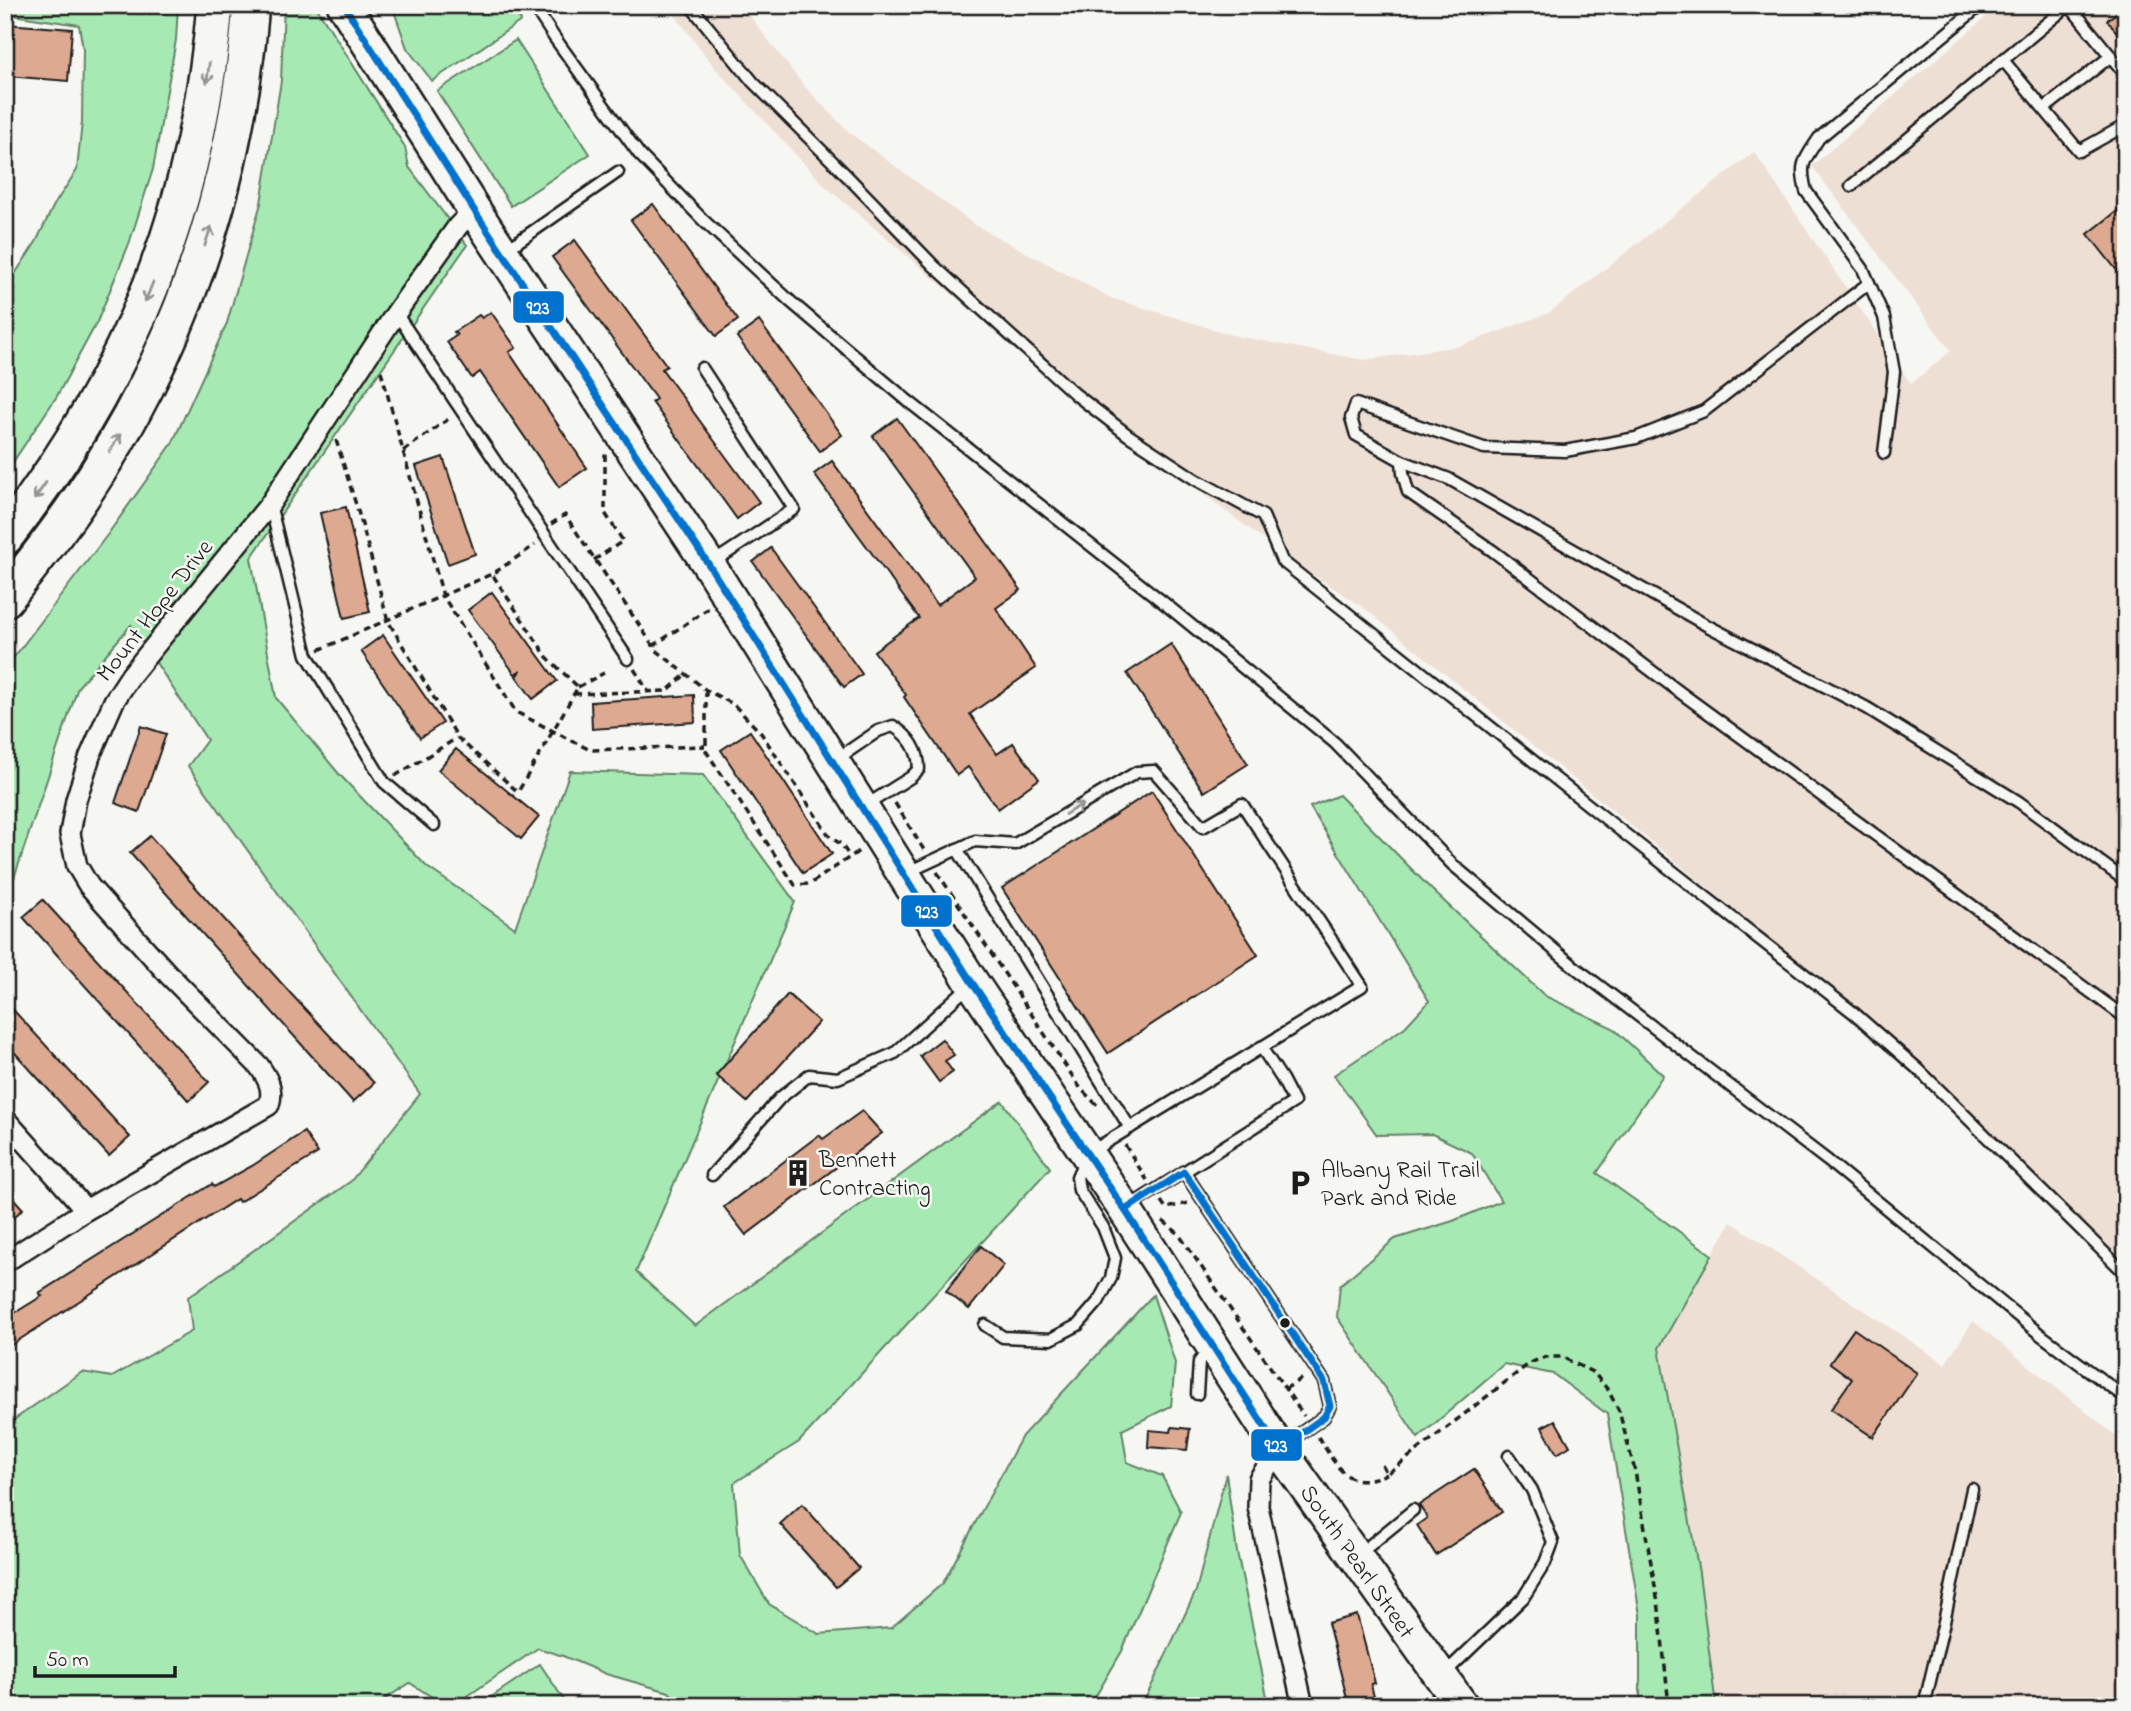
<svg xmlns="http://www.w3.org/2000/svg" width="2131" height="1711" font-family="'Indie Flower',sans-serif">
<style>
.built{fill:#eedfd5}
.green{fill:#a7e9b3;stroke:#628268;stroke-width:2}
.building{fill:#dda991;stroke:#1c1c1c;stroke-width:2}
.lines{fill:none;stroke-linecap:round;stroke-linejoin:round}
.service-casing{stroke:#1c1c1c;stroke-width:15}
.minor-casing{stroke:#1c1c1c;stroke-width:24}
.primary-casing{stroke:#1c1c1c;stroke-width:37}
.motorway-casing{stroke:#1c1c1c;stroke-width:40}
.path{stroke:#1c1c1c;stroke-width:3.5;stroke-dasharray:7 5;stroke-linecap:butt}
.service{stroke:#f6f6f2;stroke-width:10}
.minor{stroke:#f6f6f2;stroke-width:19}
.primary{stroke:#f6f6f2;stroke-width:32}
.motorway{stroke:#f6f6f2;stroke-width:35}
.bus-1-casing{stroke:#f6f6f2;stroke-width:12}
.bus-1{stroke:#0072ce;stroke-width:7}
.oneway{stroke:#949492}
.bus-dot{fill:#1c1c1c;stroke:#f6f6f2;stroke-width:2.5}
.labels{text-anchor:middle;stroke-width:5;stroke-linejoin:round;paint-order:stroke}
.street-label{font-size:24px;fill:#1c1c1c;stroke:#f6f6f2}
.poi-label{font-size:24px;fill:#1c1c1c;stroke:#f6f6f2;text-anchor:start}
.line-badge{stroke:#f6f6f2;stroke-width:2.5}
.badge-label{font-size:19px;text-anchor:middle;font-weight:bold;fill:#fff}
</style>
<rect width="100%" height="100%" fill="#f6f6f2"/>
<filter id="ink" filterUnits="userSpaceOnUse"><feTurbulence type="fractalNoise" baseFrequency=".0143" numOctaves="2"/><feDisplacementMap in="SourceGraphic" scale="14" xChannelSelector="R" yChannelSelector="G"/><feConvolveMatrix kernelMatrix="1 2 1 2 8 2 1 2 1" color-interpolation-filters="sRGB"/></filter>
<g filter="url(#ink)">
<g class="built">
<polygon points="667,5 741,5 805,87 850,133 975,225 1111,298 1236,336 1364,360 1460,346 1549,313 1754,152 1911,384 1951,351 1812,166 2000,5 2126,5 2126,1264 1923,1067 1844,999 1363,607 1296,564 1178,475 1082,409 985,322 825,186 716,69"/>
<polygon points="1731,1222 1945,1364 1973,1321 2126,1444 2126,1456 2113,1473 2126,1482 2126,1706 1716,1706 1699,1573 1659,1348"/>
</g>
<g class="green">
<polygon points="5,5 178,5 176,40 153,169 129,244 97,322 57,396 5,474 5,289 36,242 54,205 77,170 82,122 83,49 79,25 5,14"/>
<polygon points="284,5 315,5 405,147 409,167 467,245 251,558 276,698 339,774 427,867 515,928 570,771 703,775 795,902 636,1272 695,1326 1002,1101 1050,1168 799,1442 734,1483 740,1555 769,1604 819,1634 891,1628 943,1583 1022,1436 1153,1295 1175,1363 1171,1406 1122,1430 1127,1462 1162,1476 1181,1512 1122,1651 1090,1706 682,1706 669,1692 606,1674 563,1656 538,1648 453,1706 446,1706 410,1683 374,1706 5,1706 5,1426 82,1372 112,1377 192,1331 188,1297 351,1181 420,1094 188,766 207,740 131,625 78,687 13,881 5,890 5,669 108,534 172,444 227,323 261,203 281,81"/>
<polygon points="392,5 512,5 521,21 432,81 407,48"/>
<polygon points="516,40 590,154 511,206 437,91"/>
<polygon points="1339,795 1431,889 1545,996 1613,1028 1663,1075 1597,1173 1712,1255 1659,1348 1699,1573 1716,1706 1640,1706 1640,1615 1607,1414 1553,1374 1504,1364 1418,1438 1337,1317 1340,1285 1395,1239 1453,1221 1501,1201 1472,1153 1432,1134 1377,1135 1334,1075 1405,1027 1429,1001 1310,807"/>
<polygon points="1226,1474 1237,1552 1269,1706 1142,1706 1196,1591"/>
<polygon points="540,1664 568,1706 478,1706"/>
</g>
<g class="building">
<polygon points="2126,6 2126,44 2107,20"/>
<polygon points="5,24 72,29 68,81 7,76 9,61 5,61"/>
<polygon points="653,204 738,320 716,336 631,220"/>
<polygon points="2126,204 2126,282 2088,234"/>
<polygon points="575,240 667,366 662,369 759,502 737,519 652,402 656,399 552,257"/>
<polygon points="491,312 516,348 509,352 587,468 559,487 480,372 472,378 447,342 457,335 454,332 479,315 482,318"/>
<polygon points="759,321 842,435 820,451 737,337"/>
<polygon points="897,418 1021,590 996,608 1036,668 970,714 997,754 1013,743 1039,779 998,809 968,767 957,775 904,697 906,695 874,651 919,618 814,474 832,461 937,605 975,577 873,436"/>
<polygon points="443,457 475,554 448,564 416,466"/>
<polygon points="346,507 370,612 344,618 320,513"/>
<polygon points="771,548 862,674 844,687 753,562"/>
<polygon points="492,592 557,681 533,699 516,676 521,670 515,674 468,610"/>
<polygon points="383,635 443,723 420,738 361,651"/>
<polygon points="1171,644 1248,764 1204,792 1127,673"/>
<polygon points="694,695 695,722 592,729 591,702"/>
<polygon points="141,726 166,734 139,812 115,803"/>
<polygon points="750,731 832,854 803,873 721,750"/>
<polygon points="456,749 539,817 521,839 438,770"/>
<polygon points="1152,791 1258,955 1108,1053 1002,888"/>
<polygon points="150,836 292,995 374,1083 353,1102 130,853"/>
<polygon points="43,900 209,1082 189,1101 23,917"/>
<polygon points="788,994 819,1022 747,1102 716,1075"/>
<polygon points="5,1001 130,1137 109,1156 5,1042"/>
<polygon points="942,1039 954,1055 945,1061 953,1072 939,1082 920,1056"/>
<polygon points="862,1111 882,1133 746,1235 724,1207 819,1135 823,1139"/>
<polygon points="304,1132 318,1153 239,1202 237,1199 5,1349 5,1319 42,1296 39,1293 212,1184 214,1187 252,1166"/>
<polygon points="5,1189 23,1209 5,1225"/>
<polygon points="981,1246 1004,1265 969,1309 946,1291"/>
<polygon points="1854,1329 1917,1373 1873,1437 1831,1409 1852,1379 1830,1363"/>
<polygon points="1555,1420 1570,1446 1557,1454 1542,1427"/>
<polygon points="1172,1427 1190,1429 1187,1450 1148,1447 1149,1430 1171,1432"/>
<polygon points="1474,1469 1502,1512 1436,1555 1417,1525 1427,1518 1419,1505"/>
<polygon points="802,1504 859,1568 836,1587 780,1524"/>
<polygon points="1357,1615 1375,1683 1371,1684 1376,1706 1349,1706 1328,1623"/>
</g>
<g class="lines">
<defs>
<g id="service">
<polyline points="533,5 554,37 639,154 703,220 791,302 908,401 1164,603 1335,743 1453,865 1576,968 1828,1161 2041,1335 2126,1398"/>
<polyline points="690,5 753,82 847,176 934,266 1075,394 1128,435 1195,479 1263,516 1282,561 1611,823 1854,1013 1919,1070 2126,1274"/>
<polyline points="2003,60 2079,151 2126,125"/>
<polyline points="2045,108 2111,56"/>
<polyline points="1851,186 2069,5 2126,75"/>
<polyline points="506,250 618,172"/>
<polyline points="1869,283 1704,411 1636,438 1565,451 1484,448 1356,404 1351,418 1356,435 1402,461 1403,473 1408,492 1493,551 1681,693 2126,1018"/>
<polyline points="396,313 628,659"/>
<polyline points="702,368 794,509 712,563"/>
<path d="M1884 453 1894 372 1884 317 1863 269 1806 191C1799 163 1804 161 1819 138L1981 5"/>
<polyline points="1402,461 1449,479 1706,625 1867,708 2019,802 2126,881"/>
<polyline points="270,504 307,655 384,782 434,825"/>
<path d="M837 759 878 731 893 726C909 736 919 749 919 769L911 777 865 806"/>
<polyline points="957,849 1130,1128"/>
<polyline points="906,873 975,841 1015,844 1137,772 1154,771 1203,827 1242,804 1362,986 1087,1154 1077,1177 1079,1190 1103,1227 1115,1258 1111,1278 1098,1302 1078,1325 1051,1339 1003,1337 985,1325"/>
<polyline points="1184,1172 1324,1381 1330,1406 1324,1417 1281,1447"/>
<polyline points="712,1175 780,1098 809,1075 838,1078 895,1053 969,986"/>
<polyline points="1127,1208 1294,1102 1282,1079 1261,1047"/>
<polyline points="1197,1394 1199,1362 1209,1349"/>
<polyline points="1358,1555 1413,1510"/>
<polyline points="1444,1674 1523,1598 1545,1563 1553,1542 1532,1490 1509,1456"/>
<polyline points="1924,1706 1944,1622 1972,1489"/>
</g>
<g id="minor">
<polyline points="5,1119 86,1210"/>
<path d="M5 1262 86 1210 269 1105C274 1089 268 1079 259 1066L168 974 89 886 77 866 70 834 76 800 90 756 114 701 131 675 270 504 396 313 458 226 474 210"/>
<polyline points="1279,1449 1259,1479 1258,1507 1303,1706"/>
</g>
<polyline id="primary" points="344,5 474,210 709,565 969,978 1125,1210 1279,1449 1462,1706"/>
<g id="motorway">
<path d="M5 537C130 376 198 208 215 5"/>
<path d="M5 599C38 557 71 515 99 470 188 329 238 171 251 5"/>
</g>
</defs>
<use href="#service" class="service-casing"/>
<use href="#minor" class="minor-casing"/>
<use href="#primary" class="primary-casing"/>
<use href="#motorway" class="motorway-casing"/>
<g class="path">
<polyline points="381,371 443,596 516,712 590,750 705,746"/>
<polyline points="336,440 361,521 388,621 458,738 518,792 578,687 547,657 492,574"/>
<polyline points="403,451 450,418"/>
<polyline points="551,524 565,515 656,650 706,690 733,704 761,733 830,837 841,844 850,857"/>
<polyline points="594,560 623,541 605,513 605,453"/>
<polyline points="653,646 709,608"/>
<polyline points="319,650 494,573 535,545"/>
<polyline points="634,669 648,691"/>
<polyline points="578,687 604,673"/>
<polyline points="706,690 706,751 795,885 810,884 859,851"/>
<polyline points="574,694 667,691 685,675"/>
<polyline points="395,776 457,738"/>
<polyline points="895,803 924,850"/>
<polyline points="937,872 1081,1089 1099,1107"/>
<polyline points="1125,1145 1147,1180"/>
<polyline points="1161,1201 1166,1208 1188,1203"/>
<polyline points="1163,1221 1178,1233 1304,1416"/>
<polyline points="1285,1389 1304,1377"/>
<path d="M1318 1437C1339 1468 1345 1491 1387 1474"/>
<polyline points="1382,1465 1387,1474 1530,1363 1545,1357 1562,1357 1594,1373 1608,1390 1619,1411 1635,1471 1659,1609 1669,1706"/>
</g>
<use href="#service" class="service"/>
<use href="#minor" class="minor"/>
<use href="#primary" class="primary"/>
<use href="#motorway" class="motorway"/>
<defs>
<g id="bus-1">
<polyline points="344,5 474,210 709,565 969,978 1125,1210"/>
<polygon points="1184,1172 1324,1381 1330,1406 1324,1417 1279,1449 1125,1210"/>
</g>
</defs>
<use href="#bus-1" class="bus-1-casing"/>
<use href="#bus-1" class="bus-1"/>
</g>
<defs><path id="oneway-shaft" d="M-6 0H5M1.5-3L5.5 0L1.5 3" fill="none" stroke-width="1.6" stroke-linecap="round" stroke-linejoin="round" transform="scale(1.75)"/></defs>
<g class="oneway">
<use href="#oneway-shaft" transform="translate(208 73) rotate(97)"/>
<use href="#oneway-shaft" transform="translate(208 236) rotate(-72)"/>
<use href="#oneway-shaft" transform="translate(149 292) rotate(112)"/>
<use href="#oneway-shaft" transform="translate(115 443) rotate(-59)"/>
<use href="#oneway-shaft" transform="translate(40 491) rotate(125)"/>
<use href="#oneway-shaft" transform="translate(1074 809) rotate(-31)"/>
</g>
</g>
<defs>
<symbol id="building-bare" viewBox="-9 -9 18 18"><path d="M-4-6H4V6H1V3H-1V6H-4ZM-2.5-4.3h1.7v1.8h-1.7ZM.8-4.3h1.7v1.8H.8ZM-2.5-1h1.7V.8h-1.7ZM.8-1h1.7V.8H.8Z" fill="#1c1c1c" stroke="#f6f6f2" stroke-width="2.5" paint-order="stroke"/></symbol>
<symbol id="parking-bare" viewBox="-9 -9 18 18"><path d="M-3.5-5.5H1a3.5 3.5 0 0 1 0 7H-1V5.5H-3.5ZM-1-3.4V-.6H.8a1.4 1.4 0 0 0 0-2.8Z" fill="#1c1c1c" stroke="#f6f6f2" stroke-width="2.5" paint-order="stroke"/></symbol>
</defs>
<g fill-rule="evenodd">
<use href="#building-bare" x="779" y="1154" width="38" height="38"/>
<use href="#parking-bare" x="1281" y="1164" width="38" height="38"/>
</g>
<circle class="bus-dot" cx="1285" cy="1323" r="6"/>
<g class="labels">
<g class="street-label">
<text transform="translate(154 610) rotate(-52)" y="8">Mount Hope Drive</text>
<text transform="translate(1358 1561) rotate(55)" y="8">South Pearl Street</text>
</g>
<g class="poi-label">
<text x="819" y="1167">Bennett<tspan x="819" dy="28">Contracting</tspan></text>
<text x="1321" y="1177">Albany Rail Trail<tspan x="1321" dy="28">Park and Ride</tspan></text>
</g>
</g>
<g class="line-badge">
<rect x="512" y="290" width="53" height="34" rx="7" fill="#0072ce"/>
<rect x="900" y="894" width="53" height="34" rx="7" fill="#0072ce"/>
<rect x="1250" y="1428" width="53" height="34" rx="7" fill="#0072ce"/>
</g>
<g class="badge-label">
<text x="538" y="314">923</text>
<text x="927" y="918">923</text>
<text x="1276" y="1452">923</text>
</g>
<rect width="2131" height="1711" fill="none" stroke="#f6f6f2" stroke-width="28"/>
<rect x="14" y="14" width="2103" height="1683" fill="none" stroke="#1c1c1c" stroke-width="2.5" filter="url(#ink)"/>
<path d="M35 1666v10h140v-10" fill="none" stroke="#1c1c1c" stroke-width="3.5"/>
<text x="46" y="1666" font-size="21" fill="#1c1c1c" stroke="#f6f6f2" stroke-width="5" paint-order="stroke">50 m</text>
</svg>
